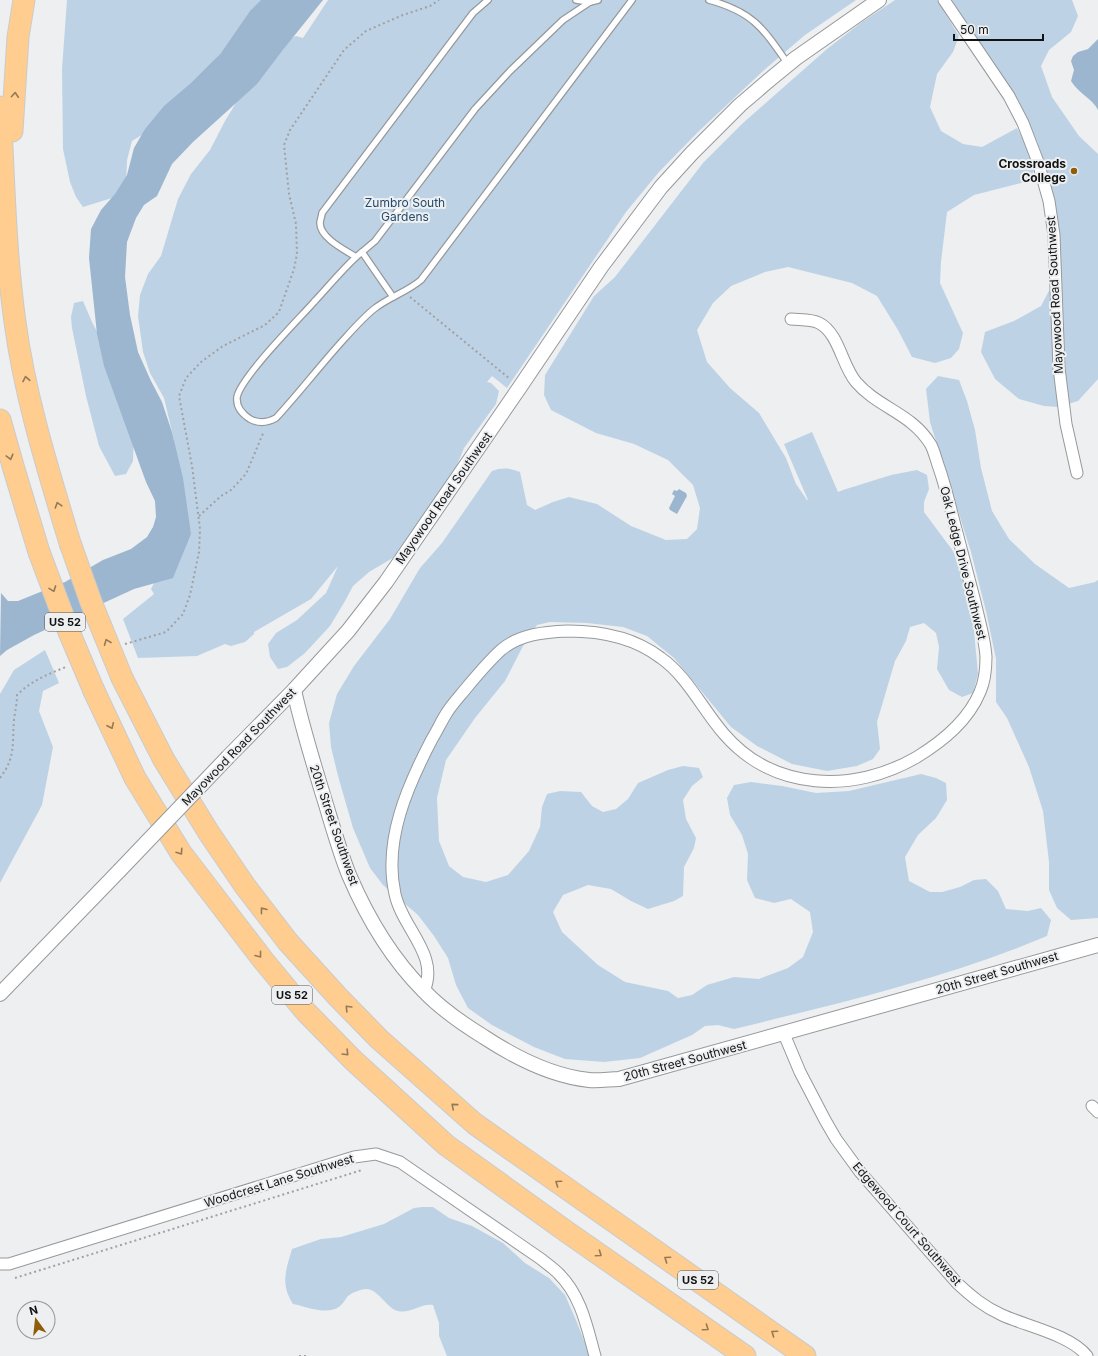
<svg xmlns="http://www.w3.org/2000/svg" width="1098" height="1356" font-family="Inter,sans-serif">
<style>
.green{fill:#bed2e5}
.water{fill:#9cb6cf}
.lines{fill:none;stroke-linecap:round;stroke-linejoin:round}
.service-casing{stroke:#96999b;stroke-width:8}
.minor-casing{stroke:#96999b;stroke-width:13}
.tertiary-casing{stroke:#96999b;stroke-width:16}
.motorway-casing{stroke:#cbcbcb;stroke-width:23}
.path{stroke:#9fa1a2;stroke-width:2;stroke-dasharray:2 3;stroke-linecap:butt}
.service{stroke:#fff;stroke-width:5.5}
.minor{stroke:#fff;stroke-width:11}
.tertiary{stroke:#fff;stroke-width:14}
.motorway{stroke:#ffcd8f;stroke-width:21}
.tertiary-bridge-casing{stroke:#96999b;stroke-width:16;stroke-linecap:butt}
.motorway-bridge-casing{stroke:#cbcbcb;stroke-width:23;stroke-linecap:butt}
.tertiary-bridge{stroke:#fff;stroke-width:14}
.motorway-bridge{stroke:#ffcd8f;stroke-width:21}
.oneway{stroke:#947957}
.poi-dot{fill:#8f5d0a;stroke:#edeff1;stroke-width:1.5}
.labels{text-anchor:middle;stroke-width:4;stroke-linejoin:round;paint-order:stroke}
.shield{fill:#edeff1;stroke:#535455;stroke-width:1}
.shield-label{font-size:11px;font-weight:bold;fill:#111212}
.poi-label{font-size:12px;font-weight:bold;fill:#111212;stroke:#edeff1;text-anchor:end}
.park-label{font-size:12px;fill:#214a6d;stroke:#edeff1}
.street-label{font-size:12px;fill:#111212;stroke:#edeff1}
</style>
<rect width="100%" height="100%" fill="#edeff1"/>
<g class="green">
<polygon points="67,0 269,0 153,128 132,141 127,160 126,183 115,197 83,207 76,197 70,182 63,149 62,69"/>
<polygon points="328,0 856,0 805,35 763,71 698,132 659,172 626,212 507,388 492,376 487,382 491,383 499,391 496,404 464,448 455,470 396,556 369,572 353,586 345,601 330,626 305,653 287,667 278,669 270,657 268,644 276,633 297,620 326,593 338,566 311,599 254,632 254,634 245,642 231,646 225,644 197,656 138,658 123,619 154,594 151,589 160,572 174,440 164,398 150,373 143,352 138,316 140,295 148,274 161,256 178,199 191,174 210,150 225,121 245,88 279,44 296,36 303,38"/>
<path d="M895 0H937L959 36 953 52 937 74 930 107 941 131 963 144 982 147 1017 128 1024 141 1034 170 1029 181 974 195 947 212 941 262 940 283 963 333 959 349 951 358 935 363 912 357 898 330 877 296 852 283 788 267 765 272 731 286 713 303 697 330 707 362 730 388 759 413 786 458 796 484 807 500H808L784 444 812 432 838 492 843 490 891 475 917 470 927 475 929 489 924 502V512L953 551 962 576 973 620 978 674 973 693 962 697 949 690 937 669 939 647 936 633 924 623 910 627 906 641 895 661 877 722 880 749 873 759 857 766 827 771 792 764 757 746 731 727 674 658 647 636 623 627 587 623 550 622 537 625 523 646 505 681 475 718 446 760 437 798 439 841 449 866 463 877 486 882 508 875 529 851 540 827 542 807 547 794 560 791 581 792 592 806 603 812 616 809 628 799 638 783 668 770 683 766 699 768 703 777 692 786 683 800 686 819 696 838 694 848 684 867 683 896 674 901 648 909 631 901 611 889 588 885 563 895 553 912 562 932 598 965 625 982 668 991 678 998 692 995 707 985 734 977 759 979 788 968 803 957 813 932 810 912 791 899 774 903 755 898 747 880 748 854 742 835 730 815 727 798 734 785 751 782 782 786 816 793 849 791 921 774 936 778 946 783 947 800 936 818 918 835 905 857 909 881 930 892H942L960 887 974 880 986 879 998 891 1006 909 1028 911 1041 908 1051 920 1047 936C947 978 840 1003 734 1029L718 1025 705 1026 692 1035 640 1058 604 1062 565 1059 534 1047 492 1025 468 1008 456 985 448 958 434 936 418 915 383 885 370 868 353 828 338 776 331 747 329 723 337 694 354 666 390 619 420 568 442 543 492 471C502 467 511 468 520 472L527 505 535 510 553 502 569 497 597 504 631 526 666 540 687 539 697 529 700 508 693 485 668 460 634 444 596 433 551 410 544 395 545 375 594 296 615 277 703 163 743 123 827 49 862 22Z"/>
<polygon points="951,0 1072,0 1078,16 1071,32 1049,50 1041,66 1052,97 1079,136 1098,154 1098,379 1078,401 1059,407 1044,406 1019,399 995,379 981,352 985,332 1014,321 1041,306 1061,268 1057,213 1049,176 1037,141 1014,94"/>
<polygon points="83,301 92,322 106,349 134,435 133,461 126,474 115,476 99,446 86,396 72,328 71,317 74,303"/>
<polygon points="938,376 959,380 967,401 975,430 981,468 992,511 1009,539 1035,564 1069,588 1095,582 1098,580 1098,918 1071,920 1057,908 1049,890 1049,862 1043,811 1029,767 1007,718 996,702 996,659 986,611 971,552 930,422 926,389"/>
<polygon points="45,650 59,683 43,691 39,711 53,747 42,805 0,883 0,694 14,670"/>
<path d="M422 1207H433L449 1218 472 1226 503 1243 525 1263 549 1278 565 1295 576 1320 590 1356H447L439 1336V1323L433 1305C420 1303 408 1316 395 1310 385 1305 377 1288 365 1289 359 1290 353 1292 348 1296 345 1299 344 1303 340 1306 328 1316 307 1307 293 1304 280 1284 286 1270 292 1249L321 1239 341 1237 384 1224 414 1208Z"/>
</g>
<g class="water">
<polygon points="261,0 323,0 282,51 257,84 193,142 172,164 157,196 144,205 136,218 127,242 125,277 130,315 138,352 151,381 162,402 172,432 183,478 191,534 173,578 134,589 34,635 7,650 0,656 1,593 8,601 18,601 65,582 103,560 131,549 147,537 153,527 156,517 155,501 146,482 104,366 97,334 89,258 91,229 101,210 115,194 127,175 134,148 145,129 164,106 191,83 221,53 250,11"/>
<path d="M1098 39V110C1092 98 1079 94 1071 81L1074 70 1071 61 1073 56 1078 52 1088 49Z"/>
<polygon points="679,489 686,493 687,496 677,514 670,510 669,508 675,496 672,494 674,490 677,491"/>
</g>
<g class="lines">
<defs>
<g id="service">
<polyline points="576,0 590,2"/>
<path d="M598 0 590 2 563 20 510 71 475 109 375 241C368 247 362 252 356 257 341 271 328 287 314 302 299 319 241 377 237 397 236 407 242 414 250 419 259 424 267 423 276 418 300 392 322 363 346 337 355 327 364 317 374 309 389 297 407 292 421 280L632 0"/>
<path d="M709 0C753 12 763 28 788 64"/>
<polyline points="362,252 393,297"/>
<path d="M356 257C345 250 320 238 320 223 320 220 322 216 322 213L473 13 488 0"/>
</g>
<g id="minor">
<polyline points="944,0 1009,96 1023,123 1038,162 1049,201 1054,235 1059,368 1066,424 1077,473"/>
<path d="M424 991C440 955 402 928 395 894 383 840 408 785 432 739 437 731 441 722 446 714 452 704 460 696 468 686 478 674 489 661 501 650 520 634 544 632 568 631 600 631 635 638 661 658 687 676 703 710 724 734 773 791 854 794 917 757 943 741 968 721 980 692 984 683 986 668 986 657 985 639 979 620 975 602 969 579 963 556 957 533 951 511 946 487 938 465 936 459 934 451 931 445 912 413 878 408 856 382 842 366 839 333 819 323 811 319 800 320 791 319"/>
<path d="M784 1034 800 1072 825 1120 836 1139 860 1172 957 1283C971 1296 984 1307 1002 1315 1026 1326 1071 1335 1087 1356"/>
<polyline points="1092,1106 1098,1112"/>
<path d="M0 1264H9L354 1157 376 1154 400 1162 541 1259C547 1264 553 1268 558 1273 581 1295 587 1327 595 1356"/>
</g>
<g id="tertiary">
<path d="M294 690C302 727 313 762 324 798 332 824 339 850 349 875 367 917 392 959 424 991 441 1009 463 1024 484 1037 516 1058 551 1076 589 1080 599 1081 610 1079 619 1079L1098 945"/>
<polyline points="228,757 294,690 348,631 386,582 520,387 601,267 661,187 692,153 740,105 768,81 796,58 879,0"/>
<polyline points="0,994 119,871"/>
</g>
<g id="motorway">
<path d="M0 107C4 179 5 251 15 322 25 397 48 470 70 543"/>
<polyline points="12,131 18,37 24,0"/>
<polyline points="0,420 13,466 39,552"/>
<polyline points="122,678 164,760 209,833 245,886 288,942 338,997 379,1039 475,1124 805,1356"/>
<polyline points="94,691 135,778 181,853 263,960 306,1012 353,1060 446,1145 567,1232 745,1356"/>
</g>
</defs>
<use href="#service" class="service-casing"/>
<use href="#minor" class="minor-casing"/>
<use href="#tertiary" class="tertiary-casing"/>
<use href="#motorway" class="motorway-casing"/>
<g class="path">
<polyline points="410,297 510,379"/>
<polyline points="199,516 221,496 231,490 246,474 264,431"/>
<polyline points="125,644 166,632 183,614 190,595 199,552 200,529 192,466 179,396 186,378 201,362 223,346 265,325 279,312 294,269 297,254 296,224 289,194 284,145 290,130 344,50 366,31 403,15 430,6 439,0"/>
<path d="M0 778C16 757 12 744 14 720 15 711 17 705 17 695 31 681 48 674 66 667"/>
<polyline points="15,1278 362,1170"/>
<polyline points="299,1356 307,1356"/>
</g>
<use href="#service" class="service"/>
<use href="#minor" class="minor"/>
<use href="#tertiary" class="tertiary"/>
<use href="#motorway" class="motorway"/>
<defs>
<polyline id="tertiary-bridge" points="119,871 228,757"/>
<g id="motorway-bridge">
<polyline points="70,543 91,602 122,678"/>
<polyline points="39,552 69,632 94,691"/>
</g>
</defs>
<use href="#tertiary-bridge" class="tertiary-bridge-casing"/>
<use href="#motorway-bridge" class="motorway-bridge-casing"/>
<use href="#tertiary-bridge" class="tertiary-bridge"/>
<use href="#motorway-bridge" class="motorway-bridge"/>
</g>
<defs><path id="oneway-chevron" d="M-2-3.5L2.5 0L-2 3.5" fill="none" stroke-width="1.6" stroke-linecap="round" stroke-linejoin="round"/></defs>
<g class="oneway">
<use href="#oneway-chevron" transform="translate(15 95) rotate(-86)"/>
<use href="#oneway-chevron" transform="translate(26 379) rotate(-101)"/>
<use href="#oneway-chevron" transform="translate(10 457) rotate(75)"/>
<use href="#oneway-chevron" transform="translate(58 505) rotate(-107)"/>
<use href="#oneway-chevron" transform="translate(53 589) rotate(70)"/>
<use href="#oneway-chevron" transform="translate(107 642) rotate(-112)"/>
<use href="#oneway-chevron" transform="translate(111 726) rotate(65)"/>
<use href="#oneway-chevron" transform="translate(180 852) rotate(56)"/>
<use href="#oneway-chevron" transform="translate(263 910) rotate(-128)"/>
<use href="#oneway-chevron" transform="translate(259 955) rotate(52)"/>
<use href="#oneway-chevron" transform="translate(348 1008) rotate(-134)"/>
<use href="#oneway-chevron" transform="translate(346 1053) rotate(46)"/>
<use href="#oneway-chevron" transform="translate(454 1106) rotate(-139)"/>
<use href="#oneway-chevron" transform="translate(558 1183) rotate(-145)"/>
<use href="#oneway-chevron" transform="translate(599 1254) rotate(35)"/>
<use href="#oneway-chevron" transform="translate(667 1259) rotate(-145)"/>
<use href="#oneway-chevron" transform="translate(706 1328) rotate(35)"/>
<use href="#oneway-chevron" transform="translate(774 1333) rotate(-145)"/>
</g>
<circle class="poi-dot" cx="1074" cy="171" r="4"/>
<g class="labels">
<g class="shield">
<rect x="45" y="613" width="40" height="18" rx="3"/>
<rect x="272" y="986" width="40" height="18" rx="3"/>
<rect x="678" y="1271" width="40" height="18" rx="3"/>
</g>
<g class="shield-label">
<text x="65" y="626">US 52</text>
<text x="292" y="999">US 52</text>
<text x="698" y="1284">US 52</text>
</g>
<g class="poi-label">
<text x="1066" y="168">Crossroads<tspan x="1066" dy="14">College</tspan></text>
</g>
<g class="park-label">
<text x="405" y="207">Zumbro South<tspan x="405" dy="14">Gardens</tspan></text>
</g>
<g class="street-label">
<text transform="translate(1055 295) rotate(-93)" y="4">Mayowood Road Southwest</text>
<text transform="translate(444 498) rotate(-55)" y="4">Mayowood Road Southwest</text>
<text transform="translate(963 563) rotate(76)" y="4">Oak Ledge Drive Southwest</text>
<text transform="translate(239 747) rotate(-46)" y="4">Mayowood Road Southwest</text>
<text transform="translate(334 825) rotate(71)" y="4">20th Street Southwest</text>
<text transform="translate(997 973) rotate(-16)" y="4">20th Street Southwest</text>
<text transform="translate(685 1061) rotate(-15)" y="4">20th Street Southwest</text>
<text transform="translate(279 1181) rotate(-17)" y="4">Woodcrest Lane Southwest</text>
<text transform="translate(907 1224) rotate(49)" y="4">Edgewood Court Southwest</text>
</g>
</g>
<g transform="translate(36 1320) rotate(345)"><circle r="19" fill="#edeff1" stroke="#959798"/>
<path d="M0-3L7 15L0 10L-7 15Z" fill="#8f5d0a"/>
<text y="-6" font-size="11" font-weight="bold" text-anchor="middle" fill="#111212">N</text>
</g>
<path d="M954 34v6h89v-6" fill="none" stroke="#111212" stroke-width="2"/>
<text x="960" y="34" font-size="12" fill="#111212" stroke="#edeff1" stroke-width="3" paint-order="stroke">50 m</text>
</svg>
